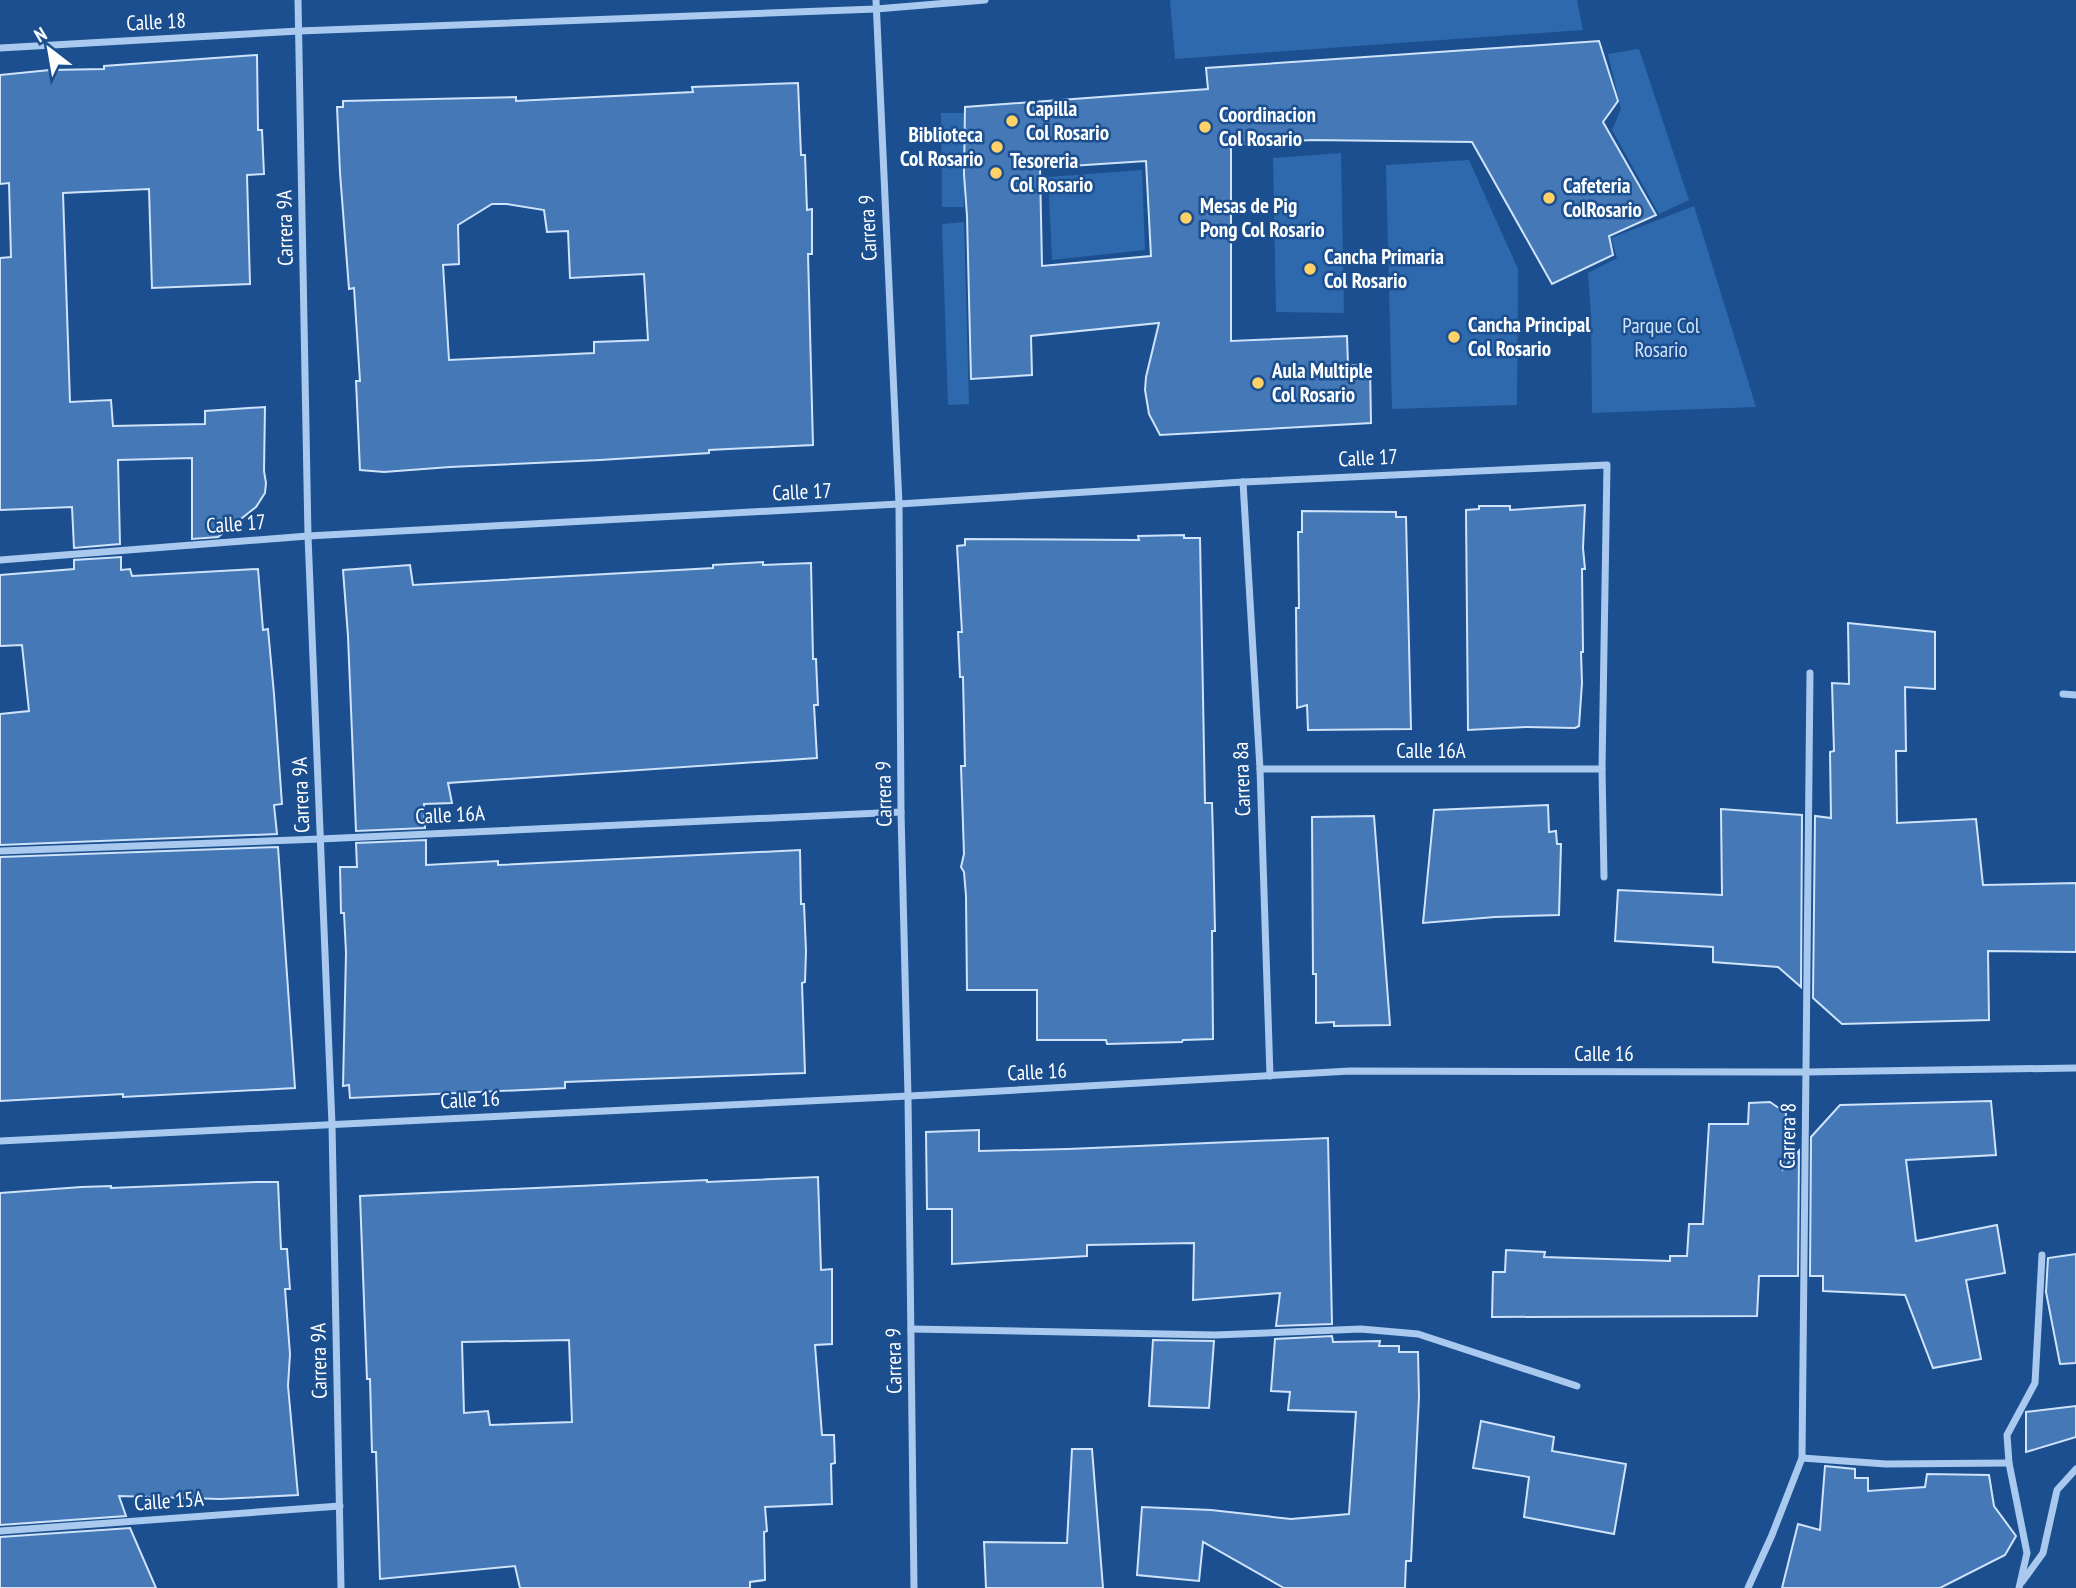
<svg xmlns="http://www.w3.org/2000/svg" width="2076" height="1588" font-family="'PT Sans Narrow',sans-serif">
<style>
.green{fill:#2e69ad}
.building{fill:#4478b7;stroke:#cfe3fa;stroke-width:2;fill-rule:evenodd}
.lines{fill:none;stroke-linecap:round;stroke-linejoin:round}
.street{stroke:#a9c9ee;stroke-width:7}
.poi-dot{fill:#ffd166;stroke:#1b4f8f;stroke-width:2.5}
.labels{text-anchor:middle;stroke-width:5;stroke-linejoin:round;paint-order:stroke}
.street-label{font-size:21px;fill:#fff;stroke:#1b4f8f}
.poi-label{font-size:21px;font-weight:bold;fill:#fff;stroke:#1b4f8f;text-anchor:start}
.park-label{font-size:21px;fill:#cfe3fa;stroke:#1b4f8f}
</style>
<rect width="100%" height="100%" fill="#1b4f8f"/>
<g class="green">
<polygon points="1170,0 1577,0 1583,30 1175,59"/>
<polygon points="1639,49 1689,200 1659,214 1612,130 1621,109 1608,54"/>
<polygon points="941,113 964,113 964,207 942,207"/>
<polygon points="1341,153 1344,313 1276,312 1273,158"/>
<polygon points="1469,160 1518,269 1517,405 1392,409 1386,165"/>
<polygon points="1142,170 1145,250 1052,260 1048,177"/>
<polygon points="1694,206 1756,407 1592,413 1591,314 1588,273 1617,258 1611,238"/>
<polygon points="964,222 969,404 948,405 942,224"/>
</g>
<g class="building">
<path d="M1599 41 1618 101 1603 122 1656 215 1609 236 1613 255 1552 284 1472 142 1312 140 1231 145V341L1347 336 1348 365 1370 366 1371 423 1160 435 1149 414 1145 390 1146 377 1159 323 1031 336 1032 375 971 379 967 216 964 174 965 107 1208 89 1206 68ZM1146 161 1151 256 1042 266 1040 168Z"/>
<polygon points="257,55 258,130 262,130 264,174 247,175 250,284 152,288 149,189 63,193 70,402 111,400 113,426 205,424 205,411 265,407 264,471 266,483 265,493 256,507 218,537 192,539 192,458 118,460 120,544 74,548 72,507 0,510 0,258 11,257 9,183 0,184 0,75 50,70 104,69 104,66"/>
<path d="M798 83 801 155H805L807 210 812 209V254H808L813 445 709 450V453L600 460 450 467 384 472 360 470 356 381H360L354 288 349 289 340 173 337 107H343V101L516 97V101L693 92 692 87ZM492 204H507L544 210 547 232 568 231 570 278 644 274 648 340 594 342V353L449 360 443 265 459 264 458 225Z"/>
<polygon points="1585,505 1583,548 1585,569 1582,569 1583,652 1581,652 1582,683 1579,726 1575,728 1526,727 1468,730 1466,510 1479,509 1479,506 1510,506 1510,510"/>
<polygon points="1302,511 1396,512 1396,517 1406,517 1411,729 1308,730 1307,705 1297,708 1296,608 1299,608 1298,532 1302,532"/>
<polygon points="1184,535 1184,538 1200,538 1205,803 1212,803 1213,836 1215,931 1212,931 1213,1039 1183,1040 1182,1042 1107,1044 1106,1040 1037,1040 1037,990 967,990 966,896 964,872 961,867 964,854 961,766 965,766 963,677 960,677 958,632 962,632 957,546 965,545 965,539 1139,540 1138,536"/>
<polygon points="121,557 121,570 130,569 132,576 258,569 263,630 268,629 274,694 282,804 274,805 277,834 0,845 0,714 29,711 22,645 0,646 0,575 74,569 74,560"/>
<polygon points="763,562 763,565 811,563 813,659 816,659 818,705 814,705 817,758 448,783 452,803 424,804 425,828 356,831 348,636 343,570 410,565 413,585 713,568 713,565"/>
<polygon points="1848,623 1935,632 1935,689 1905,687 1906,751 1896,751 1897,823 1976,819 1983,885 2076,883 2076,952 1988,951 1989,1020 1842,1024 1813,998 1815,816 1831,818 1830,752 1834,751 1832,683 1849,684"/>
<polygon points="1548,805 1549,832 1556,831 1557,844 1561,844 1559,915 1495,917 1423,923 1434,810"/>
<polygon points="1721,809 1802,815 1801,987 1778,967 1713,962 1713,947 1615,941 1618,890 1722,895"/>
<polygon points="1374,816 1390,1025 1334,1026 1334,1022 1316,1023 1316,974 1313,974 1312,817"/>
<polygon points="426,840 426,865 498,861 498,865 800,850 801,904 804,904 806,951 805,982 802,983 805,1073 565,1082 565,1088 350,1098 349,1085 343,1086 346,953 344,913 341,913 340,867 357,867 356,843"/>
<polygon points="278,847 295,1088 123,1097 123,1094 0,1101 0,857"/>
<polygon points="1991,1101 1996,1155 1906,1160 1916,1241 1997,1225 2005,1273 1966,1280 1981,1359 1933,1368 1905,1295 1823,1291 1823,1276 1810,1276 1811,1137 1840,1105"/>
<polygon points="1770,1102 1786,1113 1783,1169 1799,1151 1798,1276 1759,1276 1757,1316 1492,1317 1493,1272 1505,1272 1506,1250 1545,1252 1544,1257 1670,1261 1670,1256 1687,1256 1689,1224 1703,1224 1709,1124 1748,1124 1749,1103"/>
<polygon points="979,1130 979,1151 1068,1149 1328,1138 1332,1324 1276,1326 1280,1293 1193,1300 1194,1243 1087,1245 1087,1256 952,1264 952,1209 927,1209 926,1132"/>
<path d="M818 1177 821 1270 832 1269V1344L815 1345 822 1435H834L835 1463 831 1464 832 1504 765 1507 767 1531 764 1532 765 1580 750 1582V1588H520L515 1566 380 1579 376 1452H372L370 1379H367L360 1196 707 1180V1182ZM569 1340 572 1422 490 1425 488 1411 464 1413 462 1342Z"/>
<polygon points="256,1182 278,1182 281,1249 287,1249 290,1289 285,1289 290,1354 288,1386 298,1495 220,1499 119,1496 126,1516 0,1525 0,1193 81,1187 111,1186 111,1188"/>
<polygon points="2076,1254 2076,1363 2060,1364 2046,1292 2048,1258"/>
<polygon points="1332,1336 1333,1342 1380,1341 1379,1346 1399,1346 1399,1352 1418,1352 1419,1397 1411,1561 1406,1561 1405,1588 1284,1588 1203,1542 1199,1581 1137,1575 1142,1507 1211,1510 1291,1519 1349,1514 1356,1412 1288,1410 1290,1392 1271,1391 1275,1339"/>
<polygon points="1153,1340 1214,1341 1209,1408 1149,1406"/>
<polygon points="2076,1406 2076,1437 2026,1452 2026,1412"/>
<polygon points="1481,1421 1554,1437 1552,1451 1626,1464 1614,1534 1524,1517 1529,1477 1473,1468"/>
<polygon points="1072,1449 1092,1449 1103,1588 986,1588 984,1542 1067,1543"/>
<polygon points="1825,1466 1855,1469 1855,1478 1868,1478 1868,1491 1925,1487 1927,1474 1989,1475 1994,1506 2016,1536 2005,1555 1940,1588 1782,1588 1798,1524 1820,1530"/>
<polygon points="130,1528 156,1588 0,1588 0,1537"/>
</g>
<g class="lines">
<g class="street">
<polyline points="298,0 308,536 332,1125 341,1588"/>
<polyline points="876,0 899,504 901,812 908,1096 914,1588"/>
<polyline points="0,48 299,31 876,9 985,0"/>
<polyline points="1243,482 1260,769 1270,1076"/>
<polyline points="0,560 308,536 899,504 1243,482 1607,465 1602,769 1604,877"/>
<polyline points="2063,694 2076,695"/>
<polyline points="1260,769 1602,769"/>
<polyline points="0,851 320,839 901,812"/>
<polyline points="0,1141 929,1095 1350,1071 1807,1072 2076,1068"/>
<polyline points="911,1329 1215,1335 1361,1329 1418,1334 1577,1386"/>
<polyline points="1802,1458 1886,1464 2009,1463"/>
<polyline points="0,1531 340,1506"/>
<polyline points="2022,1582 2043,1553 2057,1490 2076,1469"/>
<polyline points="1748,1588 1772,1535 1802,1458 1810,673"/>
<polyline points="2019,1588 2027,1553 2009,1463 2007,1435 2035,1383 2042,1255"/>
</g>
</g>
<g class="poi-dot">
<circle cx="1012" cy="121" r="7"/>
<circle cx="1205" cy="127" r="7"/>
<circle cx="997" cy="147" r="7"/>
<circle cx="996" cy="173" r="7"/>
<circle cx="1549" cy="198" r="7"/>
<circle cx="1186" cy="218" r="7"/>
<circle cx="1310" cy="269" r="7"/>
<circle cx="1454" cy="337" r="7"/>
<circle cx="1258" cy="383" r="7"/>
</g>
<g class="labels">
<g class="street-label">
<text transform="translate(156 22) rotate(-3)" y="7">Calle 18</text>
<text transform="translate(285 228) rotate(-91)" y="7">Carrera 9A</text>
<text transform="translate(868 228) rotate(-93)" y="7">Carrera 9</text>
<text transform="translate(1368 458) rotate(-3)" y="7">Calle 17</text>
<text transform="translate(802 492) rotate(-3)" y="7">Calle 17</text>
<text transform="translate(236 524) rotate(-4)" y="7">Calle 17</text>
<text x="1431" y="758">Calle 16A</text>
<text transform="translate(1242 779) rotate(-92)" y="7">Carrera 8a</text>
<text transform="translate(884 794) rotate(-91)" y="7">Carrera 9</text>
<text transform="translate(301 795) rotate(-92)" y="7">Carrera 9A</text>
<text transform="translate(450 815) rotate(-3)" y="7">Calle 16A</text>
<text x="1604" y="1061">Calle 16</text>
<text transform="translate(1037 1072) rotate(-3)" y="7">Calle 16</text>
<text transform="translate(470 1100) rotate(-3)" y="7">Calle 16</text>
<text transform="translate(1788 1136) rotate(-89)" y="7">Carrera 8</text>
<text transform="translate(319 1361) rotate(-91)" y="7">Carrera 9A</text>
<text transform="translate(894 1361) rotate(-91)" y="7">Carrera 9</text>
<text transform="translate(169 1501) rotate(-4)" y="7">Calle 15A</text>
</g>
<g class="poi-label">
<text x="1026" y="116">Capilla<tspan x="1026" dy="24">Col Rosario</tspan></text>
<text x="1219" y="122">Coordinacion<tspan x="1219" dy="24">Col Rosario</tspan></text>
<text x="983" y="142" text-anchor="end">Biblioteca<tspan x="983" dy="24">Col Rosario</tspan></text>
<text x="1010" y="168">Tesoreria<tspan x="1010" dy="24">Col Rosario</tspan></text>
<text x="1563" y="193">Cafeteria<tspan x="1563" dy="24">ColRosario</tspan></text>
<text x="1200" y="213">Mesas de Pig<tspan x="1200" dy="24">Pong Col Rosario</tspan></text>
<text x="1324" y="264">Cancha Primaria<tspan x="1324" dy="24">Col Rosario</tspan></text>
<text x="1468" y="332">Cancha Principal<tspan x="1468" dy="24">Col Rosario</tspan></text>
<text x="1272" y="378">Aula Multiple<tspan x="1272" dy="24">Col Rosario</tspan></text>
</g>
<g class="park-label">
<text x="1661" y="333">Parque Col<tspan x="1661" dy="24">Rosario</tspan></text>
</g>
</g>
<g transform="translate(49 49) rotate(329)" stroke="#1b4f8f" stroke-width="5" paint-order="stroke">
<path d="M0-5L12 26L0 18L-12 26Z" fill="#ffffff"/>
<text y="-10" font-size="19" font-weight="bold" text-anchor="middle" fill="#ffffff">N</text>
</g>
</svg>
